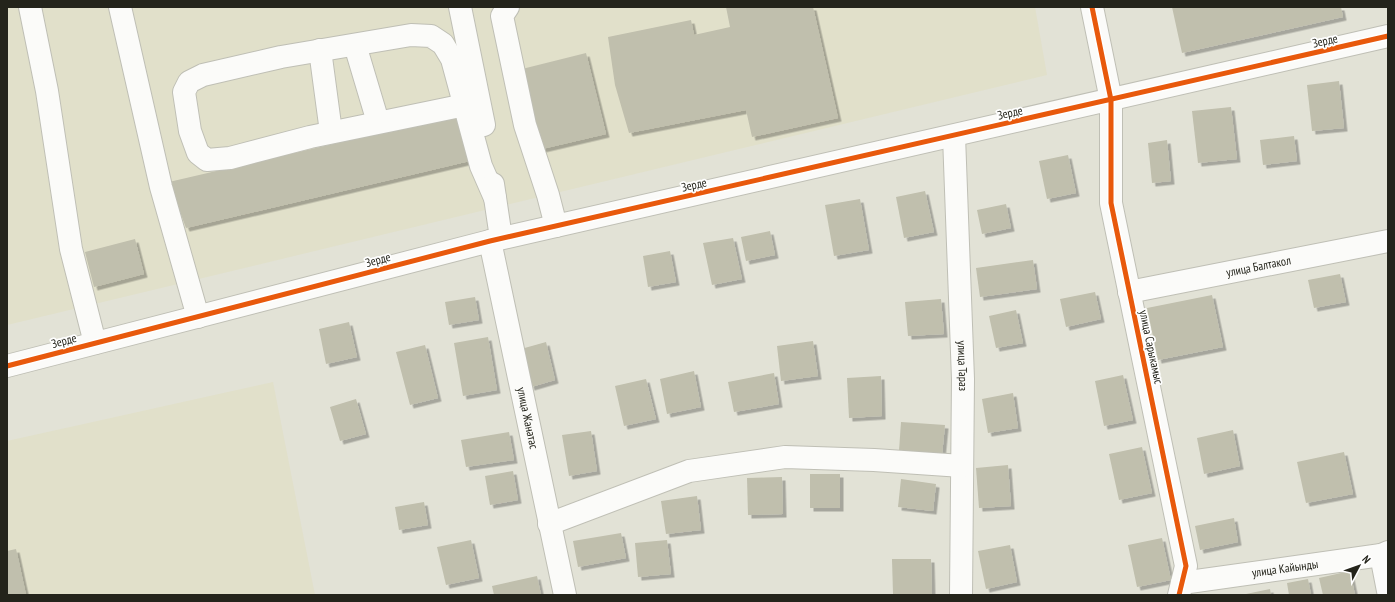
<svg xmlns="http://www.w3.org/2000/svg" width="1395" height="602" font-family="'PT Sans Narrow',sans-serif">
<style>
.built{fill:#e1e0ca}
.building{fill:#c0bfad;filter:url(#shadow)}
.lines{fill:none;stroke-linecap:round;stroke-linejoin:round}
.minor-casing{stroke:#bfbfb5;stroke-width:24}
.minor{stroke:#fbfbf9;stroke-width:22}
.cycleway-casing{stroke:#fff;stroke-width:8}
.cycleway{stroke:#e8590c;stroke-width:5}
.labels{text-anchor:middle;stroke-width:3.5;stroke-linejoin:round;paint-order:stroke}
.street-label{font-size:12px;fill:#24241b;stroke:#fff}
</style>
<defs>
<filter id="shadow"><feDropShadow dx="3.5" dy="3.5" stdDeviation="0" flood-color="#0004"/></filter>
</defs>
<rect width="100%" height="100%" fill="#e2e2d6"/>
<g class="built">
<polygon points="7,7 1035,7 1047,75 7,325"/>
<polygon points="273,382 315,595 7,595 7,441"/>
</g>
<g class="building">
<polygon points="726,7 813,7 838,118 752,137 746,110 629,133 615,85 608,37 691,20 694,35 730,27"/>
<polygon points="1172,7 1341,7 1343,17 1182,53"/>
<polygon points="586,53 606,134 542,149 522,69"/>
<polygon points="1339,81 1344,128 1312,131 1307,85"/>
<polygon points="1231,107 1237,159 1198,163 1192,111"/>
<polygon points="462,114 474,160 186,228 169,182"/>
<polygon points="1294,136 1297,161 1263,165 1260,140"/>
<polygon points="1167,140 1171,181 1152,183 1148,143"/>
<polygon points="1068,155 1076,193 1047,199 1039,161"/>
<polygon points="925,191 934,232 904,238 896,197"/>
<polygon points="860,199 869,250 834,256 825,205"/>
<polygon points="1006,204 1011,228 982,234 977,210"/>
<polygon points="770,231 775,255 746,261 741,237"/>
<polygon points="733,238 742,279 712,285 703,243"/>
<polygon points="135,239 144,274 94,287 85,252"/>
<polygon points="670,251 676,282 648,287 643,256"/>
<polygon points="1033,260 1037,289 980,297 976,268"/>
<polygon points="1340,274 1346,302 1314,308 1308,280"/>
<polygon points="1095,292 1101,319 1066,327 1060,299"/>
<polygon points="1212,295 1223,347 1158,360 1147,308"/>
<polygon points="475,297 479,320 449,325 445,302"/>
<polygon points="941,299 944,334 908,336 905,302"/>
<polygon points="1016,310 1023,343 996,348 989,316"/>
<polygon points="349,322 357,357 326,364 319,329"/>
<polygon points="488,337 497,390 463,396 454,343"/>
<polygon points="813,341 818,376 781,381 777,346"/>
<polygon points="546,342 555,380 531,387 521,349"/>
<polygon points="425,345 438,398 410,405 396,352"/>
<polygon points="694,371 701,407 667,414 660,379"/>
<polygon points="774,373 779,404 734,412 728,382"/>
<polygon points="1123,375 1133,420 1104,426 1095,381"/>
<polygon points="881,376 882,416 849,418 847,378"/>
<polygon points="646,379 656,419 624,426 615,386"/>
<polygon points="1013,393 1018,428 988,433 982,399"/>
<polygon points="356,399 366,434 340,441 330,407"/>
<polygon points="901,422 945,425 942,455 899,451"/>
<polygon points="1233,430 1240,466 1204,474 1197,438"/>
<polygon points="591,431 597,471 569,476 562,435"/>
<polygon points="509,432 514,460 466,467 461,440"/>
<polygon points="1142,447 1152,493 1119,500 1109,454"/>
<polygon points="1344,452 1353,494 1306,503 1297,462"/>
<polygon points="1008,465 1011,506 979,508 976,468"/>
<polygon points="513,471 518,500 490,505 485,476"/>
<rect x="810" y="474" width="30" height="34"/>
<polygon points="782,477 783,514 748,515 747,478"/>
<polygon points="901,479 936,484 933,511 898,507"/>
<polygon points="697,496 701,530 666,534 661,501"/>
<polygon points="424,502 428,525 399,530 395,507"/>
<polygon points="1234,518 1238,542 1200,550 1195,526"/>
<polygon points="621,533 626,558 578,567 573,541"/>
<polygon points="1162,538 1171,580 1137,587 1128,545"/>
<polygon points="471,540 479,578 446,585 437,547"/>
<polygon points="667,540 671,574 638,577 635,543"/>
<polygon points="1010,545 1017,582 986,589 978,551"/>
<polygon points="16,549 26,595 7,595 7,551"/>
<polygon points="892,559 931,559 932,594 893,594"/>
<polygon points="1350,571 1355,595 1323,595 1319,578"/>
<polygon points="537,576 541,595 494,595 492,586"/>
<polygon points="1308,579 1311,595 1289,595 1287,583"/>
<polygon points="1270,589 1271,595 1246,595 1246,594"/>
</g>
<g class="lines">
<defs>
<g id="minor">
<polyline points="30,7 47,91 71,249 95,343"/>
<polyline points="120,7 161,187 198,317"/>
<polyline points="460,7 484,125"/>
<polyline points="508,7 502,16 525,125 548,195 556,226"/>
<polyline points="1092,7 1111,100 1111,203 1186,566 1179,595"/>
<polyline points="355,45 378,122"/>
<polyline points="320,50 331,132"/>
<polyline points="465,105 310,137 230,158 207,160 198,153 190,131 184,92 189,82 203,75 281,57 411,35 431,36 443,44 452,59 481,166 495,198"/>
<path id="s1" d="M954 136 963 379 961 595"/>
<polyline points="493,184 501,238"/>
<path id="s2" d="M490 241 565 595"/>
<path id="s3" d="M1129 292 1388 241"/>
<polyline points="7,366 490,241 1388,36"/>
<polyline points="549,524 689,471 785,457 874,460 962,466"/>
<polyline points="1381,555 1388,591"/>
<path id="s4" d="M1182 583 1381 555 1388 552"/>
</g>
</defs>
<use href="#minor" class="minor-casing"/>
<use href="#minor" class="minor"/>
<defs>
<g id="cycleway">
<polyline points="1092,7 1111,100 1111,203 1186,566 1179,595"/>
<polyline points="7,366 490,241 1388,36"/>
</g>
</defs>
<use href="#cycleway" class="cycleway-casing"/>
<use href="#cycleway" class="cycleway"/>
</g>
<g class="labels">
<g class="street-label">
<text transform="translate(1325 41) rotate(-13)" y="4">Зерде</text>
<text transform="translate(1010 113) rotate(-13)" y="4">Зерде</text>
<text transform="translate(694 185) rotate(-13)" y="4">Зерде</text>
<text transform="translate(378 260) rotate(-15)" y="4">Зерде</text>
<text dy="4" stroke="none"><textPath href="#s3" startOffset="132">улица Балтакол</textPath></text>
<text transform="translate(64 341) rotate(-15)" y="4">Зерде</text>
<text transform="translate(1151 347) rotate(78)" y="4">улица Сарыкамыс</text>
<text dy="4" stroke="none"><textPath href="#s1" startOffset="230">улица Тараз</textPath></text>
<text dy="4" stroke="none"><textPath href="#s2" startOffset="181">улица Жанатас</textPath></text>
<text dy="4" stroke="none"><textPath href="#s4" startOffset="104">улица Кайынды</textPath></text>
</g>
</g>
<rect width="1395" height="602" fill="none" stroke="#24241b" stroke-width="16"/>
<g transform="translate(1359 566) rotate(49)" stroke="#ffffff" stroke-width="3" paint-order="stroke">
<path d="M0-3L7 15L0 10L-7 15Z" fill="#24241b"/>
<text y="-6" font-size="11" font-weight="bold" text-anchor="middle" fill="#24241b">N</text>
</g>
</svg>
